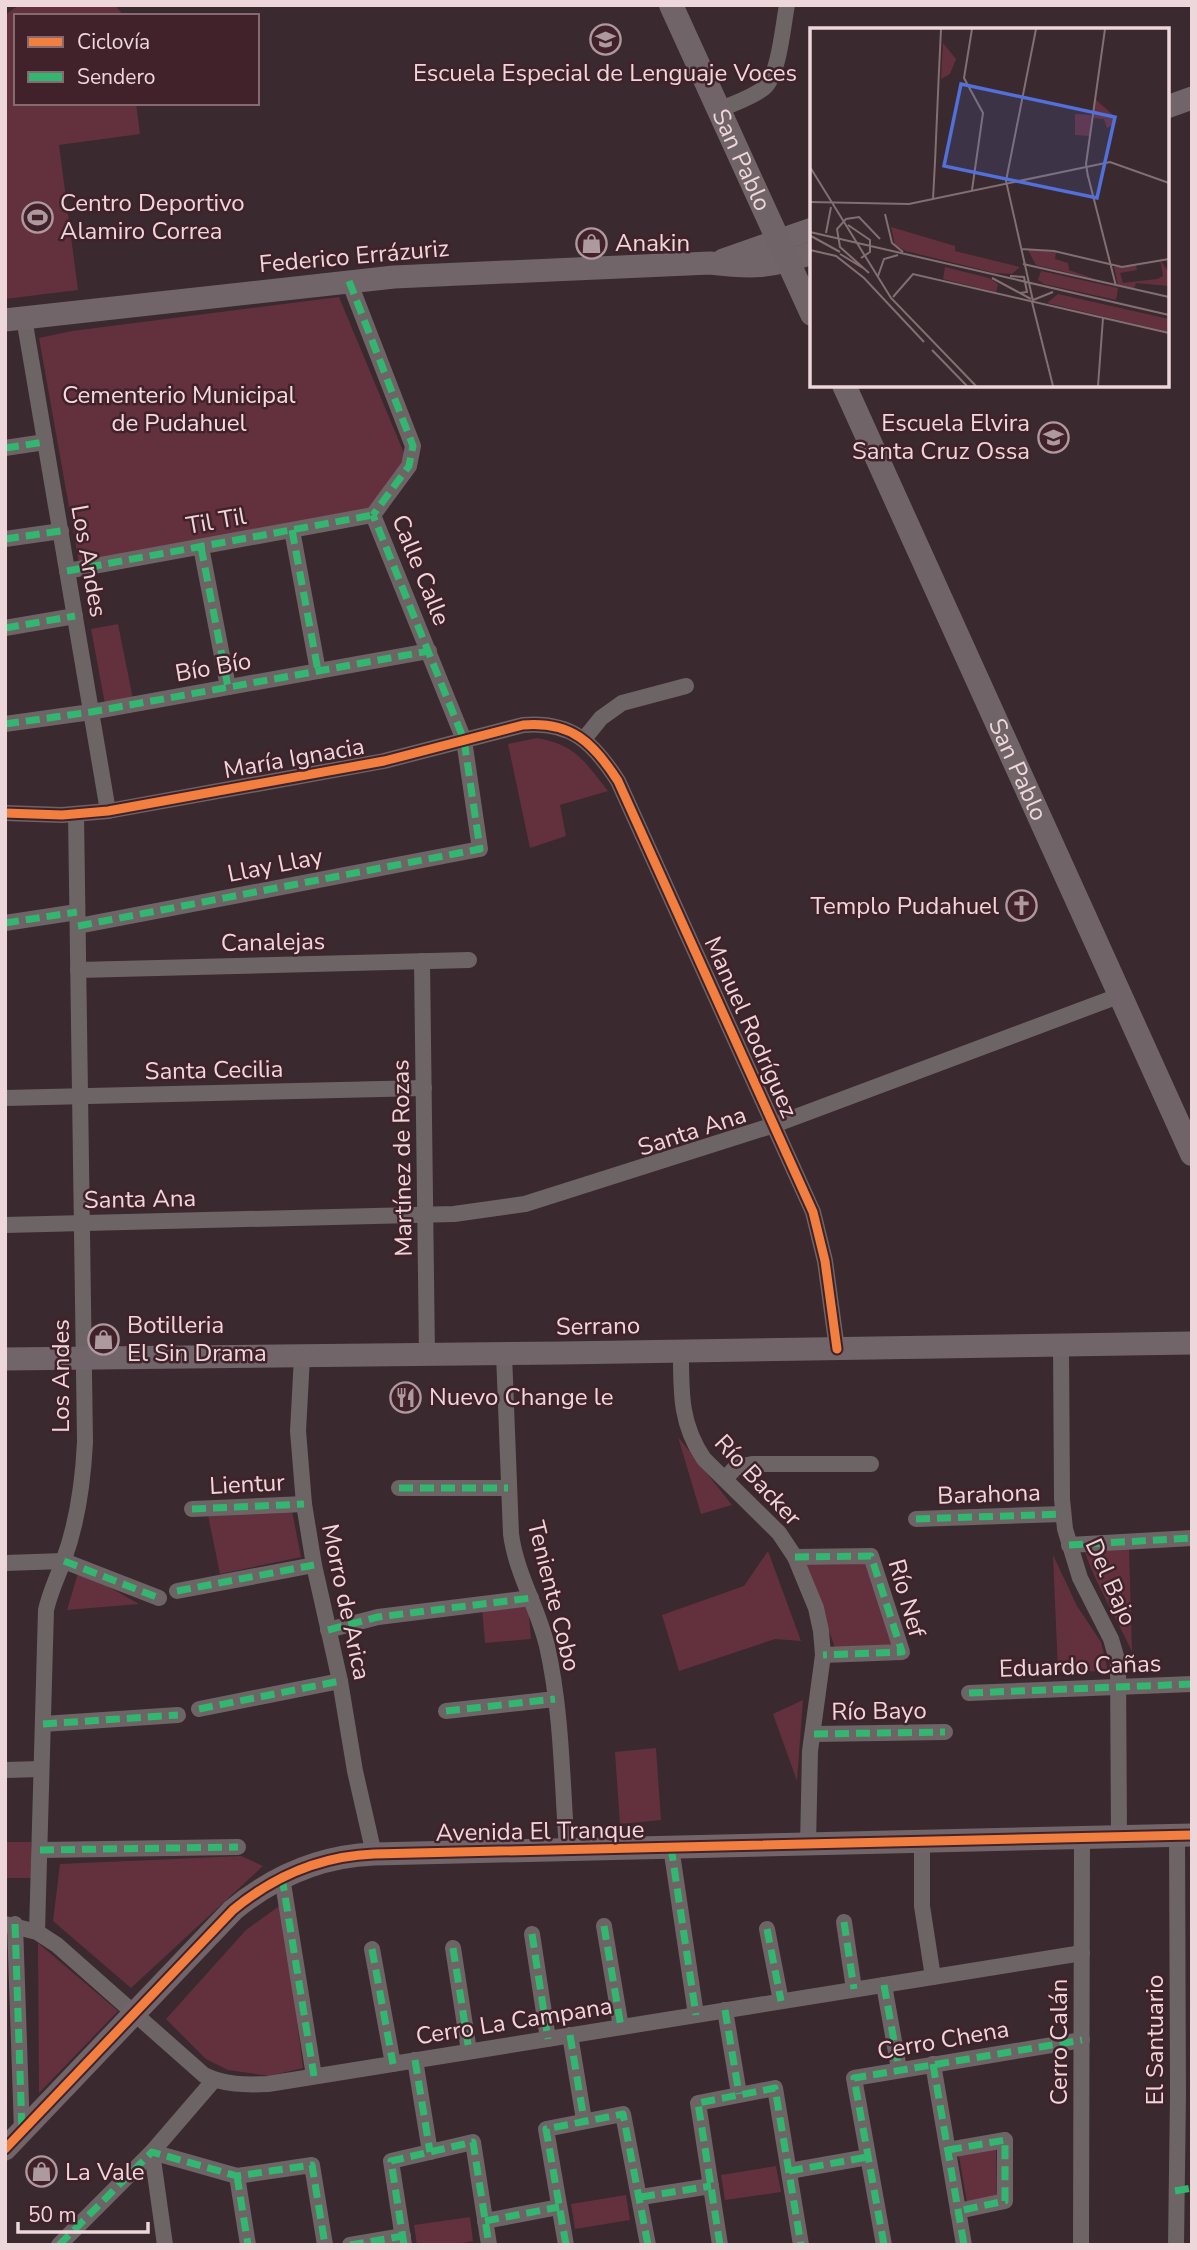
<svg xmlns="http://www.w3.org/2000/svg" width="1197" height="2250" font-family="'Nunito Sans',sans-serif">
<style>
.green{fill:#63313e}
.lines{fill:none;stroke-linecap:round;stroke-linejoin:round}
.street{stroke:#6d6466;stroke-width:16}
.secondary{stroke:#71656a;stroke-width:23}
.primary{stroke:#716468;stroke-width:24}
.quiet{stroke:#33b770;stroke-width:7;stroke-dasharray:14 7;stroke-linecap:butt}
.cycleway-casing{stroke:#41222a;stroke-width:13}
.cycleway{stroke:#f27e40;stroke-width:9}
.labels{text-anchor:middle;stroke-width:5;stroke-linejoin:round;paint-order:stroke}
.poi-label{font-size:24px;fill:#edd7db;stroke:#41222a;text-anchor:start}
.street-label{font-size:24px;fill:#edd7db;stroke:#41222a}
.park-label{font-size:24px;fill:#f4dbe0;stroke:#41222a}
.inset-road{fill:none;stroke:#826f73;stroke-width:2}
.view{fill:#5170d9;fill-opacity:0.15;stroke:#5170d9;stroke-width:3.5}
.inset-edge{fill:none;stroke:#edd7db;stroke-width:3.5}
</style>
<rect width="100%" height="100%" fill="#3a292e"/>
<g class="green">
<polygon points="19,5 115,5 124,16 16,16 16,103 136,103 140,134 59,145 78,290 5,299 5,15"/>
<polygon points="339,297 406,458 375,508 79,563 39,338 72,331"/>
<polygon points="118,624 133,699 105,704 91,629"/>
<path d="M537 738C576 745 584 761 608 791L560 805 566 836 530 848 508 744Z"/>
<polygon points="678,1437 732,1505 701,1514"/>
<polygon points="292,1511 301,1557 220,1574 208,1515"/>
<path d="M1129 1548 1132 1652C1117 1618 1096 1585 1084 1550Z"/>
<polygon points="768,1551 801,1641 775,1639 679,1671 662,1615 744,1586"/>
<polygon points="1053,1555 1077,1606 1101,1642 1108,1671 1058,1672"/>
<polygon points="806,1563 865,1563 893,1645 835,1648"/>
<polygon points="79,1570 139,1604 67,1610"/>
<polygon points="528,1605 531,1639 485,1643 482,1608"/>
<polygon points="803,1700 797,1781 773,1714"/>
<polygon points="656,1748 661,1820 620,1824 615,1752"/>
<polygon points="5,1842 31,1842 32,1878 5,1878"/>
<polygon points="241,1856 263,1866 131,1988 53,1921 60,1864"/>
<polygon points="282,1904 303,2068 269,2076 228,2070 206,2059 166,2019 246,1930"/>
<polygon points="38,1943 118,2011 39,2093"/>
<polygon points="996,2149 997,2196 967,2203 959,2156"/>
<polygon points="776,2166 781,2192 725,2200 721,2175"/>
<polygon points="626,2195 630,2220 575,2229 571,2204"/>
<polygon points="470,2217 473,2241 452,2245 417,2245 414,2225"/>
</g>
<g class="lines">
<g class="street">
<path d="M719 110C734 103 751 98 764 88 779 76 783 25 787 5"/>
<polyline points="349,281 413,446 409,466 373,515"/>
<polyline points="24,318 108,811"/>
<polyline points="5,448 45,442"/>
<polyline points="292,530 318,671"/>
<polyline points="5,539 61,531"/>
<polyline points="201,547 228,687"/>
<polyline points="67,571 373,515"/>
<polyline points="5,628 75,616"/>
<polyline points="5,724 91,712 429,651"/>
<polyline points="584,739 601,718 622,703 686,686"/>
<path d="M5 813 62 815 108 811 384 761 523 725C571 721 593 742 618 781L813 1212 825 1261 837 1349"/>
<polyline points="5,923 77,912"/>
<polyline points="78,926 480,849 464,740 373,515"/>
<polyline points="422,961 427,1355"/>
<polyline points="78,970 469,960"/>
<polyline points="5,1098 424,1088"/>
<polyline points="5,1225 454,1214 525,1204 774,1125 1121,995"/>
<polyline points="1061,1345 1062,1499 1065,1529 1080,1578 1111,1639 1118,1663 1119,1837"/>
<path d="M681 1351C681 1392 680 1424 704 1459L779 1533 795 1557 816 1608 821 1631 823 1655 810 1751 808 1845"/>
<path d="M504 1354 511 1534C516 1573 538 1608 547 1646 562 1712 562 1783 567 1850"/>
<polyline points="302,1357 298,1431 304,1504 314,1565 340,1681 355,1771 374,1854"/>
<polyline points="725,1479 735,1468 752,1464 871,1464"/>
<polyline points="399,1488 508,1488"/>
<polyline points="192,1509 304,1504"/>
<polyline points="916,1519 1063,1514"/>
<polyline points="1069,1545 1192,1538"/>
<polyline points="795,1557 871,1556 902,1652 823,1655"/>
<polyline points="5,1563 64,1561 159,1598"/>
<polyline points="177,1591 314,1565"/>
<polyline points="328,1630 378,1617 531,1598"/>
<polyline points="969,1693 1192,1684"/>
<polyline points="199,1709 340,1681"/>
<polyline points="446,1711 555,1699"/>
<polyline points="43,1724 178,1715"/>
<polyline points="814,1734 945,1732"/>
<polyline points="5,1770 41,1769"/>
<polyline points="922,1843 922,1906 933,1977"/>
<polyline points="671,1847 696,2015"/>
<polyline points="40,1850 238,1847"/>
<polyline points="282,1877 314,2076"/>
<polyline points="844,1922 854,1989"/>
<path d="M5 1924 37 1932 57 1945 204 2075C224 2085 246 2085 268 2084L1082 1953"/>
<polyline points="15,1924 22,2132"/>
<polyline points="604,1926 621,2027"/>
<polyline points="767,1929 781,2001"/>
<path d="M37 1932 46 1610C50 1592 58 1576 64 1559 78 1521 83 1482 85 1442L76 814"/>
<polyline points="532,1934 548,2039"/>
<polyline points="453,1948 469,2051"/>
<polyline points="372,1949 393,2064"/>
<polyline points="884,1985 899,2069"/>
<polyline points="725,2010 739,2094"/>
<polyline points="570,2035 584,2120"/>
<polyline points="415,2060 430,2152"/>
<polyline points="933,2064 964,2245"/>
<polyline points="948,2150 1005,2140 1005,2201 958,2211"/>
<polyline points="152,2152 237,2176 312,2165 325,2245"/>
<polyline points="152,2152 165,2245"/>
<polyline points="789,2171 868,2157"/>
<polyline points="237,2176 248,2245"/>
<polyline points="641,2197 711,2186"/>
<polyline points="485,2221 559,2207"/>
<polyline points="59,2245 152,2152 214,2080"/>
<polyline points="350,2245 403,2236"/>
<polyline points="404,2245 391,2161 473,2142 489,2245"/>
<polyline points="566,2245 546,2129 623,2114 648,2245"/>
<polyline points="720,2245 698,2103 775,2088 801,2245"/>
<polyline points="884,2245 854,2078 1082,2040"/>
<polyline points="1081,2245 1082,1839"/>
<polyline points="1176,2245 1178,2095 1177,1835"/>
</g>
<g class="secondary">
<polyline points="1167,107 1192,98"/>
<polyline points="723,260 812,229"/>
<path d="M5 320 394 277 710 263C752 268 771 268 812 253"/>
<polyline points="5,1359 562,1353 1192,1343"/>
<path d="M5 2149 233 1910C273 1877 321 1856 374 1854L1192 1835"/>
</g>
<g class="primary">
<path id="s1" d="M671 5 812 314"/>
<path id="s2" d="M844 385 1192 1154"/>
</g>
<g class="quiet">
<polyline points="349,281 413,446 409,466 373,515"/>
<polyline points="5,448 45,442"/>
<polyline points="292,530 318,671"/>
<polyline points="5,539 61,531"/>
<polyline points="201,547 228,687"/>
<polyline points="67,571 373,515"/>
<polyline points="5,628 75,616"/>
<polyline points="5,724 91,712 429,651"/>
<polyline points="5,923 77,912"/>
<polyline points="78,926 480,849 464,740 373,515"/>
<polyline points="399,1488 508,1488"/>
<polyline points="192,1509 304,1504"/>
<polyline points="916,1519 1063,1514"/>
<polyline points="1069,1545 1192,1538"/>
<polyline points="795,1557 871,1556 902,1652 823,1655"/>
<polyline points="64,1561 159,1598"/>
<polyline points="177,1591 314,1565"/>
<polyline points="328,1630 378,1617 531,1598"/>
<polyline points="969,1693 1192,1684"/>
<polyline points="199,1709 340,1681"/>
<polyline points="446,1711 555,1699"/>
<polyline points="43,1724 178,1715"/>
<polyline points="814,1734 945,1732"/>
<polyline points="671,1847 696,2015"/>
<polyline points="40,1850 238,1847"/>
<polyline points="282,1877 314,2076"/>
<polyline points="844,1922 854,1989"/>
<polyline points="15,1924 22,2132"/>
<polyline points="604,1926 621,2027"/>
<polyline points="767,1929 781,2001"/>
<polyline points="532,1934 548,2039"/>
<polyline points="453,1948 469,2051"/>
<polyline points="372,1949 393,2064"/>
<polyline points="884,1985 899,2069"/>
<polyline points="725,2010 739,2094"/>
<polyline points="570,2035 584,2120"/>
<polyline points="415,2060 430,2152"/>
<polyline points="933,2064 964,2245"/>
<polyline points="948,2150 1005,2140 1005,2201 958,2211"/>
<polyline points="789,2171 868,2157"/>
<polyline points="237,2176 248,2245"/>
<polyline points="1175,2191 1192,2188"/>
<polyline points="641,2197 711,2186"/>
<polyline points="485,2221 559,2207"/>
<polyline points="59,2245 152,2152 237,2176 312,2165 325,2245"/>
<polyline points="350,2245 403,2236"/>
<polyline points="404,2245 391,2161 473,2142 489,2245"/>
<polyline points="566,2245 546,2129 623,2114 648,2245"/>
<polyline points="720,2245 698,2103 775,2088 801,2245"/>
<polyline points="884,2245 854,2078 1082,2040"/>
</g>
<defs>
<g id="cycleway">
<path d="M5 813 62 815 108 811 384 761 523 725C571 721 593 742 618 781L813 1212 825 1261 837 1349"/>
<path d="M5 2149 233 1910C273 1877 321 1856 374 1854L1192 1835"/>
</g>
</defs>
<use href="#cycleway" class="cycleway-casing"/>
<use href="#cycleway" class="cycleway"/>
</g>
<defs>
<symbol id="school-ring" viewBox="-11 -11 22 22"><circle r="9.5" fill="#41222a" stroke="#ae9a9e" stroke-width="1.5"/><path d="M0-5L7-2L0 1L-7-2ZM-4 1L0 2.5L4 1V4Q0 6-4 4Z" fill="#ae9a9e"/></symbol>
<symbol id="stadium-ring" viewBox="-11 -11 22 22"><circle r="9.5" fill="#41222a" stroke="#ae9a9e" stroke-width="1.5"/><path d="M0-5a6.5 5 0 1 0 0 10a6.5 5 0 1 0 0-10ZM-3.5-1.8h7v3.6h-7Z" fill="#ae9a9e"/></symbol>
<symbol id="shop-ring" viewBox="-11 -11 22 22"><circle r="9.5" fill="#41222a" stroke="#ae9a9e" stroke-width="1.5"/><path d="M-5-2.5h2.3a2.7 3.5 0 0 1 5.4 0H5L5.5 6h-11ZM-1.5-2.5h3a1.5 2.3 0 0 0-3 0Z" fill="#ae9a9e"/></symbol>
<symbol id="church-ring" viewBox="-11 -11 22 22"><circle r="9.5" fill="#41222a" stroke="#ae9a9e" stroke-width="1.5"/><path d="M-1.2-6h2.4v3.5h3.3v2.4h-3.3V6h-2.4V-.1h-3.3v-2.4h3.3Z" fill="#ae9a9e"/></symbol>
<symbol id="restaurant-ring" viewBox="-11 -11 22 22"><circle r="9.5" fill="#41222a" stroke="#ae9a9e" stroke-width="1.5"/><path d="M-5-6h1v4h1v-4h1v4h1v-4h1v5L-1.5 .5V6h-2V.5L-5-1ZM5-6V6H3V1.5H1.5Q1.5-4 5-6Z" fill="#ae9a9e"/></symbol>
</defs>
<g fill-rule="evenodd">
<use href="#school-ring" x="588" y="22" width="35" height="35"/>
<use href="#stadium-ring" x="20" y="200" width="35" height="35"/>
<use href="#shop-ring" x="574" y="226" width="35" height="35"/>
<use href="#school-ring" x="1036" y="420" width="35" height="35"/>
<use href="#church-ring" x="1004" y="888" width="35" height="35"/>
<use href="#shop-ring" x="86" y="1322" width="35" height="35"/>
<use href="#restaurant-ring" x="388" y="1380" width="35" height="35"/>
<use href="#shop-ring" x="24" y="2154" width="35" height="35"/>
</g>
<g class="labels">
<g class="poi-label">
<text x="605" y="81" text-anchor="middle">Escuela Especial de Lenguaje Voces</text>
<text x="60" y="211">Centro Deportivo<tspan x="60" dy="28">Alamiro Correa</tspan></text>
<text x="615" y="251">Anakin</text>
<text x="1030" y="431" text-anchor="end">Escuela Elvira<tspan x="1030" dy="28">Santa Cruz Ossa</tspan></text>
<text x="999" y="914" text-anchor="end">Templo Pudahuel</text>
<text x="127" y="1333">Botilleria<tspan x="127" dy="28">El Sin Drama</tspan></text>
<text x="429" y="1405">Nuevo Change le</text>
<text x="65" y="2180">La Vale</text>
</g>
<g class="street-label">
<text dy="8" stroke="none"><textPath href="#s1" startOffset="170">San Pablo</textPath></text>
<text transform="translate(354 256) rotate(-5)" y="8">Federico Errázuriz</text>
<text transform="translate(216 521) rotate(-10)" y="8">Til Til</text>
<text transform="translate(89 561) rotate(80)" y="8">Los Andes</text>
<text transform="translate(421 570) rotate(68)" y="8">Calle Calle</text>
<text transform="translate(213 667) rotate(-10)" y="8">Bío Bío</text>
<text transform="translate(294 758) rotate(-10)" y="8">María Ignacia</text>
<text dy="8" stroke="none"><textPath href="#s2" startOffset="422">San Pablo</textPath></text>
<text transform="translate(275 865) rotate(-11)" y="8">Llay Llay</text>
<text transform="translate(273 942) rotate(-1)" y="8">Canalejas</text>
<text transform="translate(751 1027) rotate(66)" y="8">Manuel Rodríguez</text>
<text transform="translate(214 1070) rotate(-1)" y="8">Santa Cecilia</text>
<text transform="translate(692 1131) rotate(-18)" y="8">Santa Ana</text>
<text transform="translate(402 1158) rotate(-91)" y="8">Martínez de Rozas</text>
<text transform="translate(140 1199) rotate(-1)" y="8">Santa Ana</text>
<text transform="translate(598 1326) rotate(-1)" y="8">Serrano</text>
<text transform="translate(61 1376) rotate(-90)" y="8">Los Andes</text>
<text transform="translate(758 1480) rotate(47)" y="8">Río Backer</text>
<text transform="translate(247 1484) rotate(-3)" y="8">Lientur</text>
<text transform="translate(989 1494) rotate(-2)" y="8">Barahona</text>
<text transform="translate(1111 1582) rotate(66)" y="8">Del Bajo</text>
<text transform="translate(554 1596) rotate(76)" y="8">Teniente Cobo</text>
<text transform="translate(907 1598) rotate(74)" y="8">Río Nef</text>
<text transform="translate(346 1602) rotate(78)" y="8">Morro de Arica</text>
<text transform="translate(1080 1666) rotate(-2)" y="8">Eduardo Cañas</text>
<text transform="translate(879 1711) rotate(-1)" y="8">Río Bayo</text>
<text transform="translate(540 1831) rotate(-1)" y="8">Avenida El Tranque</text>
<text transform="translate(514 2021) rotate(-9)" y="8">Cerro La Campana</text>
<text transform="translate(943 2040) rotate(-10)" y="8">Cerro Chena</text>
<text transform="translate(1155 2040) rotate(-90)" y="8">El Santuario</text>
<text transform="translate(1059 2042) rotate(-90)" y="8">Cerro Calán</text>
</g>
<g class="park-label">
<text x="179" y="403">Cementerio Municipal<tspan x="179" dy="28">de Pudahuel</tspan></text>
</g>
</g>
<g transform="translate(810 28)">
<rect width="359" height="359" fill="#3a292e"/>
<path d="M133 15 146 31 140 46 131 51ZM285 71 302 86 306 95 297 100 294 91 284 90ZM265 86 281 87 280 108 265 107ZM81 199 145 218V223L210 239 202 246 185 245 96 223 85 217ZM218 222 246 224 245 231 258 235 259 242 285 251 226 237ZM350 232 359 244V258L326 255 324 261 308 257 304 239 326 237 327 242 310 245 313 255 347 251 353 248ZM135 239 179 250 188 256 186 264 133 251ZM231 243 308 260 306 272 234 256 228 252ZM248 266 359 291V304L237 275Z" fill="#63313e"/>
<path class="inset-road" d="M162 1 154 50 173 85 162 162M129 43 131 1M125 134 129 42M0 139 81 270 166 358M278 148 306 258M278 149 276 136 295 1M123 171 125 134M0 174 99 176 300 134 359 155M75 186 82 215 93 224M38 197 60 212V224L51 230M0 204 359 287M16 205 21 179M1 208 30 224M211 221 244 223 312 239 359 231M0 222 26 228 54 250 114 314M30 226 53 240M213 236 359 269M215 237 223 273M215 237 196 153 226 1M59 245 30 219 27 201 36 191 49 189 70 211M68 248 74 231 88 227M200 248 214 249 217 264 210 265M182 250 221 271M83 269 103 246 359 305M223 272 243 264M222 274 243 358M122 322 157 358M288 358 293 290"/>
<path class="view" d="M151 56 305 89 287 170 134 138Z"/>
<rect width="359" height="359" class="inset-edge"/>
</g>
<rect width="1197" height="2250" fill="none" stroke="#edd7db" stroke-width="14"/>
<rect x="14" y="14" width="245" height="91" fill="#41222a" stroke="#866a71" stroke-width="2"/>
<rect x="28" y="37" width="35" height="10" fill="#f27e40" stroke="#866a71" stroke-width="2"/>
<text x="77" y="49" font-size="21" fill="#edd7db">Ciclovía</text>
<rect x="28" y="72" width="35" height="10" fill="#33b770" stroke="#866a71" stroke-width="2"/>
<text x="77" y="84" font-size="21" fill="#edd7db">Sendero</text>
<path d="M18 2222v10h130v-10" fill="none" stroke="#edd7db" stroke-width="3.5"/>
<text x="28" y="2222" font-size="21" fill="#edd7db" stroke="#41222a" stroke-width="5" paint-order="stroke">50 m</text>
</svg>
